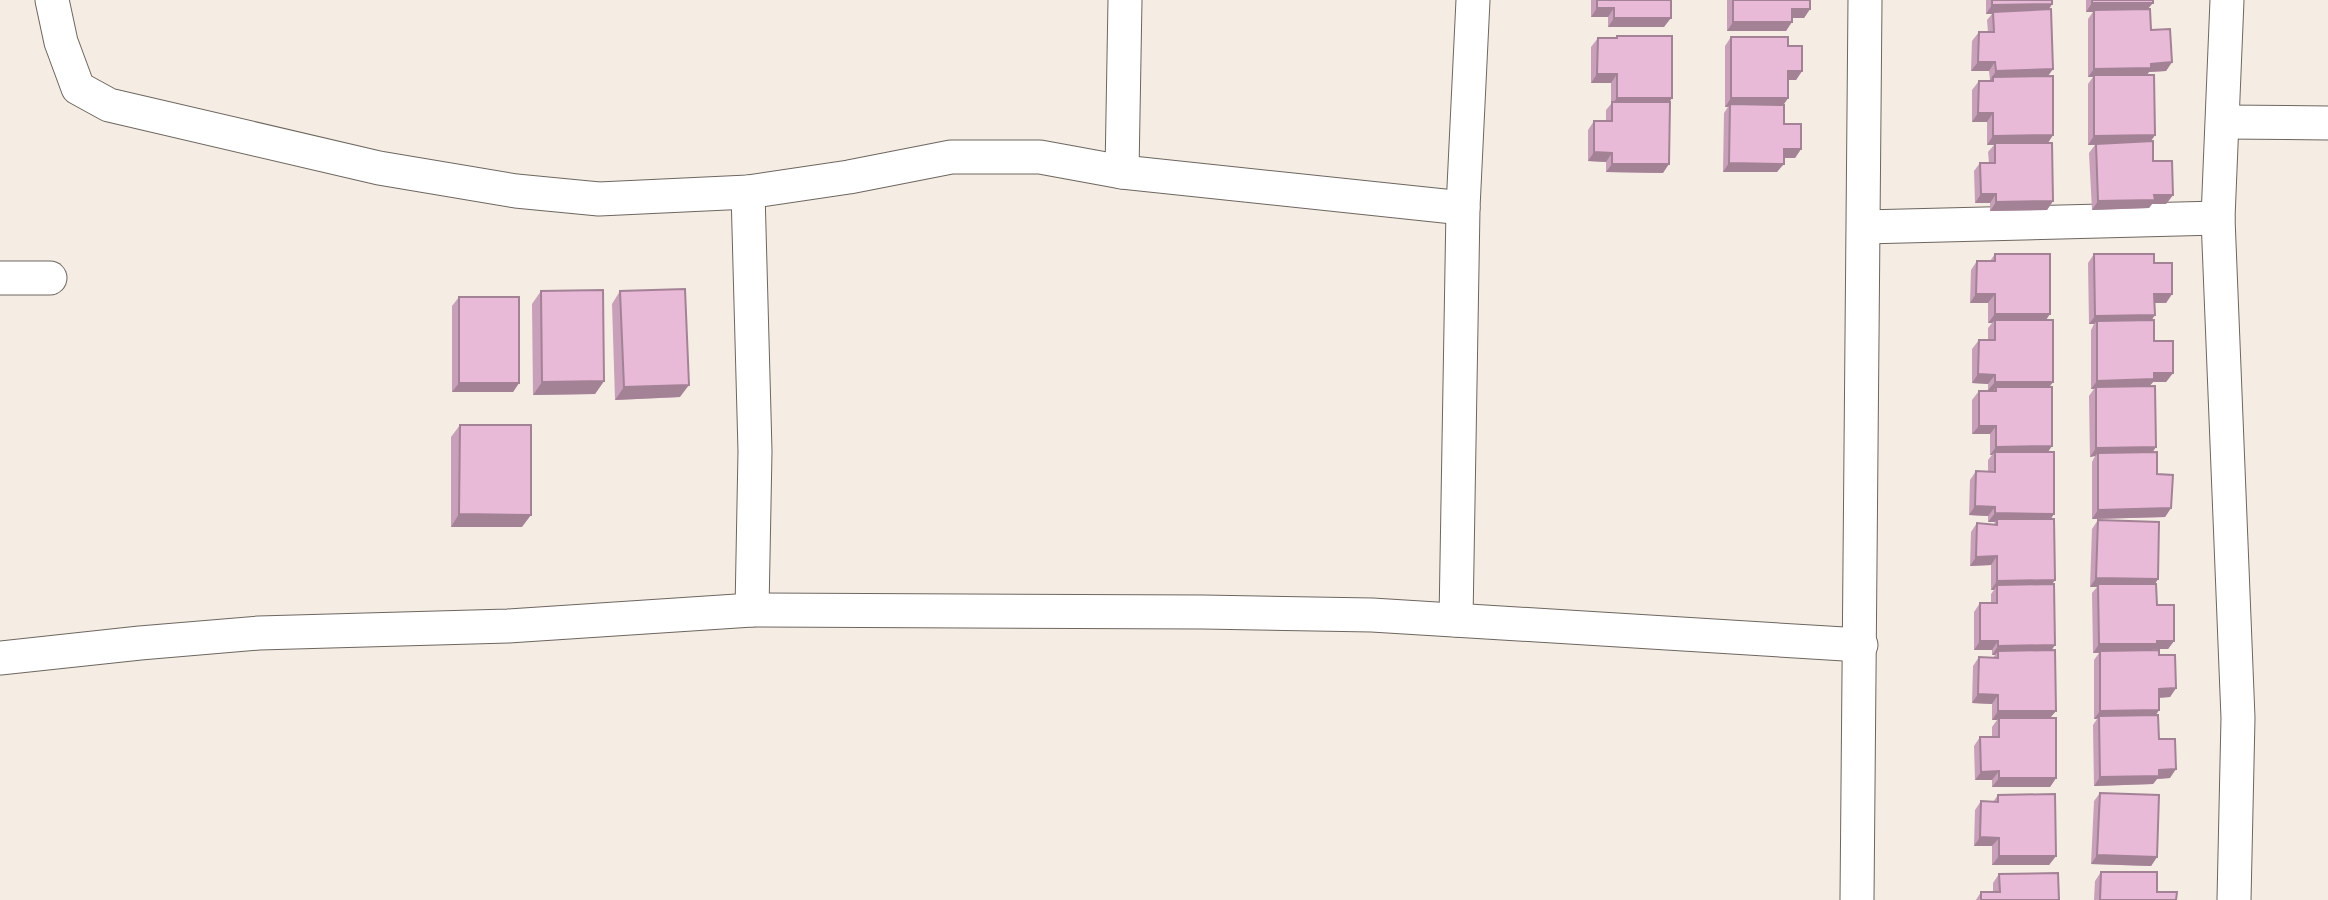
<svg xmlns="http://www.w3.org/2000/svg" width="2328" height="900" font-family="'Asap Condensed',sans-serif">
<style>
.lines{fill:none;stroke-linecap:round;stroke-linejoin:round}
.minor-casing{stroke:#6d665f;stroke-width:35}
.minor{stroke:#fff;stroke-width:33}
.wall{fill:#c8a0b9}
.shaded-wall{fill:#a38296}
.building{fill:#e9bad7;stroke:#a38296;stroke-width:2}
</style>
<rect width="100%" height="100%" fill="#f5ece4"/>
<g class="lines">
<defs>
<g id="minor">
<polyline points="52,0 61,42 78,88 109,105 379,168 516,191 599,199 748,192 849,177 951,157 1040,157 1122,172 1463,208"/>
<polyline points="2227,0 2218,218 2238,718 2234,900"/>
<polyline points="2223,122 2328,123"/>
<polyline points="1122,172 1125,0"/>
<polyline points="748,192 755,451 752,610"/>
<polyline points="1864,227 2218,218"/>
<polyline points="0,278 50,278"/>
<polyline points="1456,620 1463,208 1473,0"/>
<polyline points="0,658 140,643 259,633 508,626 752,610 1203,612 1372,615 1861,645"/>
<polyline points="1857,900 1865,0"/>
</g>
</defs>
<use href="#minor" class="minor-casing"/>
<use href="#minor" class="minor"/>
</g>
<g class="wall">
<polygon points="1591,0 1671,0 1664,27 1608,27 1608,17 1591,17"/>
<polygon points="1727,0 1810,0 1810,9 1804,18 1792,18 1786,31 1727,31"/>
<polygon points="1986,0 2052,0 2052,4 2049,10 2053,69 2048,76 2053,135 2048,143 2053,201 2047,210 1990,211 1990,203 1975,203 1974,171 1980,163 1989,163 1988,152 1994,145 1987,145 1987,122 1972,122 1972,90 1979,81 1990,81 1991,80 1990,80 1989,71 1971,71 1972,41 1979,32 1988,32 1987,20 1992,14 1986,14"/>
<polygon points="2086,0 2153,0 2148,9 2151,30 2172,62 2166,71 2149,72 2147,75 2155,135 2150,142 2153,161 2173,195 2166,204 2152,204 2149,208 2092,210 2089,153 2095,145 2088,145 2088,84 2093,77 2088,77 2088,19 2093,12 2086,12"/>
<polygon points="1617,36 1672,98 1669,102 1663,173 1606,172 1606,162 1588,161 1588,130 1594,121 1606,121 1606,110 1611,104 1611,83 1591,83 1591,47 1598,38 1615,38"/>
<polygon points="1731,37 1788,46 1802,71 1796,80 1788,80 1788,98 1783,105 1784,124 1801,149 1795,158 1784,158 1777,172 1723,172 1724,113 1728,107 1725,107 1725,46"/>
<polygon points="1995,254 2046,320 2053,382 2049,387 2048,452 2054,514 2050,519 2052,584 2051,650 2056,711 2050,718 2056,778 2050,787 1992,787 1992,780 1975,780 1974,746 1980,737 1992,737 1992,727 1997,720 1992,720 1992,704 1972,703 1973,666 1979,657 1993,658 1995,655 1992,655 1992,650 1974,650 1974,612 1980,603 1991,603 1991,594 1994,590 1991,590 1991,565 1970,566 1971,532 1977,523 1994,524 1995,522 1988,522 1988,516 1969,515 1970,480 1976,471 1988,471 1988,460 1992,455 1990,455 1990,434 1972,434 1972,400 1979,391 1994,390 1988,390 1988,384 1972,383 1972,349 1979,340 1988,340 1988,328 1992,323 1988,323 1988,303 1970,303 1971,270 1977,261 1990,261"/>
<polygon points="2094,254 2154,263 2172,294 2166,303 2155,303 2152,320 2154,341 2173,373 2166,382 2153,382 2149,386 2156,447 2152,452 2157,474 2171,508 2165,517 2092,519 2092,462 2095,456 2090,457 2089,396 2094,389 2091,389 2091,330 2094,324 2089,324 2088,263"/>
<polygon points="541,291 604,381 595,394 533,395 532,304"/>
<polygon points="620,291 680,397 615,400 612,304"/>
<polygon points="459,297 519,383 513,392 452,392 452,306"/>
<polygon points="460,425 522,527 451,527 451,437"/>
<polygon points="2098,520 2158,579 2155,584 2157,605 2174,641 2168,649 2153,649 2152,650 2159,655 2176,688 2170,697 2159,698 2159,710 2156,715 2159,739 2170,778 2157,779 2153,784 2094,786 2093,725 2097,719 2094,719 2094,660 2099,653 2093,653 2092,593 2097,587 2090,587 2092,529"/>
<polygon points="2100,793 2157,857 2151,866 2091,864 2094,801"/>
<polygon points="1998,795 2056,856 2049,865 1992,865 1992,846 1974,846 1975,810 1981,801 1993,802"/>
<polygon points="2101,872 2157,892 2176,900 2094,900 2095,881"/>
<polygon points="1999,874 2059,900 1976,900 1981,892 1993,892 1993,883"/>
</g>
<g class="shaded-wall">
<polygon points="2092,3 2153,3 2146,11 2094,10 2093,12 2086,12"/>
<polygon points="2052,4 2046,13 1993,12 1992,14 1986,14 1992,5"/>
<polygon points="1597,8 1614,8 1608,17 1591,17"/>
<polygon points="1792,9 1810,9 1804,18 1786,18"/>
<polygon points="1614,18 1671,18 1664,27 1608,27"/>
<polygon points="1733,22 1792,22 1786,31 1727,31"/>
<polygon points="1978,62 1995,62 1989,71 1971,71"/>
<polygon points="2172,62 2166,71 2149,72 2145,77 2094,75 2093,77 2088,77 2094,69"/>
<polygon points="2053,69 2047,77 1993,77 1991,80 1990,80 1996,71"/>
<polygon points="1788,71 1802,71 1796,80 1782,80"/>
<polygon points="1597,74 1617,74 1611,83 1591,83"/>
<polygon points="1617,98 1672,98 1666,107 1612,104"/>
<polygon points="1731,98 1788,98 1782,107 1730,104 1728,107 1725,107"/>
<polygon points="1978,113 1993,113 1987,122 1972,122"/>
<polygon points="2053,135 2047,144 1987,145 1993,136"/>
<polygon points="2155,135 2149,144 2088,145 2094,136"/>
<polygon points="1784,149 1801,149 1795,158 1778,158"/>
<polygon points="1594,152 1612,153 1606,162 1588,161"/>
<polygon points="1729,163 1784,164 1777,172 1723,172"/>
<polygon points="1612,164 1669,164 1663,173 1606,172"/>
<polygon points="1981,194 1996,194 1990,203 1975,203"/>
<polygon points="2154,195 2173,195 2166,204 2152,204 2149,208 2092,210 2098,201"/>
<polygon points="2053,201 2047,210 1990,211 1996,202"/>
<polygon points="1976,294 1995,294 1988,303 1970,303"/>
<polygon points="2154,294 2172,294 2166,303 2148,303"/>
<polygon points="1995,314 2050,314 2044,323 1995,320 1992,323 1988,323"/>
<polygon points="2155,315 2149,324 2097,321 2094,324 2089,324 2095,316"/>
<polygon points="2154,373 2173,373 2166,382 2153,382 2148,388 2096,387 2094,389 2091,389 2097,381"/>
<polygon points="1978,374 1995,375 1988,384 1972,383"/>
<polygon points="604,381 595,394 533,395 542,382"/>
<polygon points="1995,382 2053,382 2047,390 1996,387 1994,390 1988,390"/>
<polygon points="459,383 519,383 513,392 452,392"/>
<polygon points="689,385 680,397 615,400 624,387"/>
<polygon points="1979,426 1996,426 1990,434 1972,434"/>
<polygon points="2052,446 2046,455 1995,452 1992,455 1990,455 1996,447"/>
<polygon points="2156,447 2150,456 2098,453 2095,456 2090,457 2096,448"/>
<polygon points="1975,506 1995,507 1988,516 1969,515"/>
<polygon points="2171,508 2165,517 2092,519 2098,510"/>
<polygon points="1995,513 2054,514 2048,523 1997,519 1995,522 1988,522"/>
<polygon points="459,514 531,515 522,527 451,527"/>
<polygon points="1997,556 1991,565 1970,566 1976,557"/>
<polygon points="2096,578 2158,579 2152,588 2098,584 2097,587 2090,587"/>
<polygon points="2055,580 2049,589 1997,585 1994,590 1991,590 1997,581"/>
<polygon points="1980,641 1998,641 1992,650 1974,650"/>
<polygon points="2157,641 2174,641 2168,649 2153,649 2150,653 2100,651 2099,653 2093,653 2099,644"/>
<polygon points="2055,645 2049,654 1998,651 1995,655 1992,655 1998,646"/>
<polygon points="2176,688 2170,697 2153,698 2159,689"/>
<polygon points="1978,694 1998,695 1992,704 1972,703"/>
<polygon points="2159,710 2153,719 2099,716 2097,719 2094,719 2100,711"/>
<polygon points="1998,711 2056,711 2049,719 1999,718 1997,720 1992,720"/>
<polygon points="2176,769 2170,778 2157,779 2153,784 2094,786 2100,777 2159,770"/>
<polygon points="1999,771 1992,780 1975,780 1981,772"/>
<polygon points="1999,778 2056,778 2050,787 1992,787"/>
<polygon points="1980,837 1999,838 1992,846 1974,846"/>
<polygon points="2097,855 2157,857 2151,866 2091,864"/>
<polygon points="1999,856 2056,856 2049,865 1992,865"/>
</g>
<g class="building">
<polygon points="1597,0 1671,0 1671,18 1614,18 1614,8 1597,8"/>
<polygon points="1733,0 1810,0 1810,9 1792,9 1792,22 1733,22"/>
<polygon points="1992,0 2052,0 2052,4 1992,5"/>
<rect x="2092" y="0" width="61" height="3"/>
<polygon points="2051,9 2053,69 1996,71 1995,62 1978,62 1979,32 1994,32 1993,12"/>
<polygon points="2150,9 2151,30 2170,29 2172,62 2151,64 2151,68 2094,69 2094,10"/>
<polygon points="1617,36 1672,36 1672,98 1617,98 1617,74 1597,74 1598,38 1617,38"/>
<polygon points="1731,37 1788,37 1788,46 1802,46 1802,71 1788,71 1788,98 1731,98"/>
<polygon points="2094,75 2154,75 2155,135 2094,136"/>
<polygon points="2053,76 2053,135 1993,136 1993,113 1978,113 1979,81 1993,81 1993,77"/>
<polygon points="1612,102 1670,102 1669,164 1612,164 1612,153 1594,152 1594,121 1612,121"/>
<polygon points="1730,104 1784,105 1784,124 1801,124 1801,149 1784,149 1784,164 1729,163"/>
<polygon points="2153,141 2153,161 2172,161 2173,195 2154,195 2155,200 2098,201 2096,144"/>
<polygon points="1995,143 2052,143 2053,201 1996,202 1996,194 1981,194 1980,163 1995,163"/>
<polygon points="1995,254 2050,254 2050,314 1995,314 1995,294 1976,294 1977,261 1995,261"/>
<polygon points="2094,254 2154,254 2154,263 2172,263 2172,294 2154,294 2155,315 2095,316"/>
<polygon points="685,289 689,385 624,387 620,291"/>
<polygon points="603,290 604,381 542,382 541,291"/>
<rect x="459" y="297" width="60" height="86"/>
<polygon points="1995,320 2053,320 2053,382 1995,382 1995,375 1978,374 1979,340 1995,340"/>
<polygon points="2154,320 2154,341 2173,341 2173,373 2154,373 2154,379 2097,381 2097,321"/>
<polygon points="2155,386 2156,447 2096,448 2096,387"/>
<polygon points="1996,387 2052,387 2052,446 1996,447 1996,426 1979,426 1979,391 1996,391"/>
<polygon points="460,425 531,425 531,515 459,514"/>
<polygon points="1995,452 2054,452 2054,514 1995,513 1995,507 1975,506 1976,471 1995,472"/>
<polygon points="2157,452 2157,474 2173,475 2171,508 2098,510 2098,453"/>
<polygon points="1997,519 2054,519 2055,580 1997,581 1997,556 1976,557 1977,523 1997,525"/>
<polygon points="2098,520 2159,522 2158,579 2096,578"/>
<polygon points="2054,584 2055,645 1998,646 1998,641 1980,641 1980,603 1997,603 1997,585"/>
<polygon points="2098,584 2156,584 2157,605 2174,605 2174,641 2157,641 2157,644 2099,644"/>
<polygon points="2055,650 2056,711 1998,711 1998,695 1978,694 1979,657 1998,658 1998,651"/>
<polygon points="2159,650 2159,655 2175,655 2176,688 2159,689 2159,710 2100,711 2100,651"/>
<polygon points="2158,715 2159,739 2175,739 2176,769 2159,770 2159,776 2100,777 2099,716"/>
<polygon points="1999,718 2056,718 2056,778 1999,778 1999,771 1981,772 1980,737 1999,737"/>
<polygon points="2100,793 2159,795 2157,857 2097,855"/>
<polygon points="2055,794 2056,856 1999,856 1999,838 1980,837 1981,801 1998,802 1998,795"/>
<polygon points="2101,872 2157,872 2157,892 2177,892 2176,900 2100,900"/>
<polygon points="2058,873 2059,900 1981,900 1981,892 2000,892 1999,874"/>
</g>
</svg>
